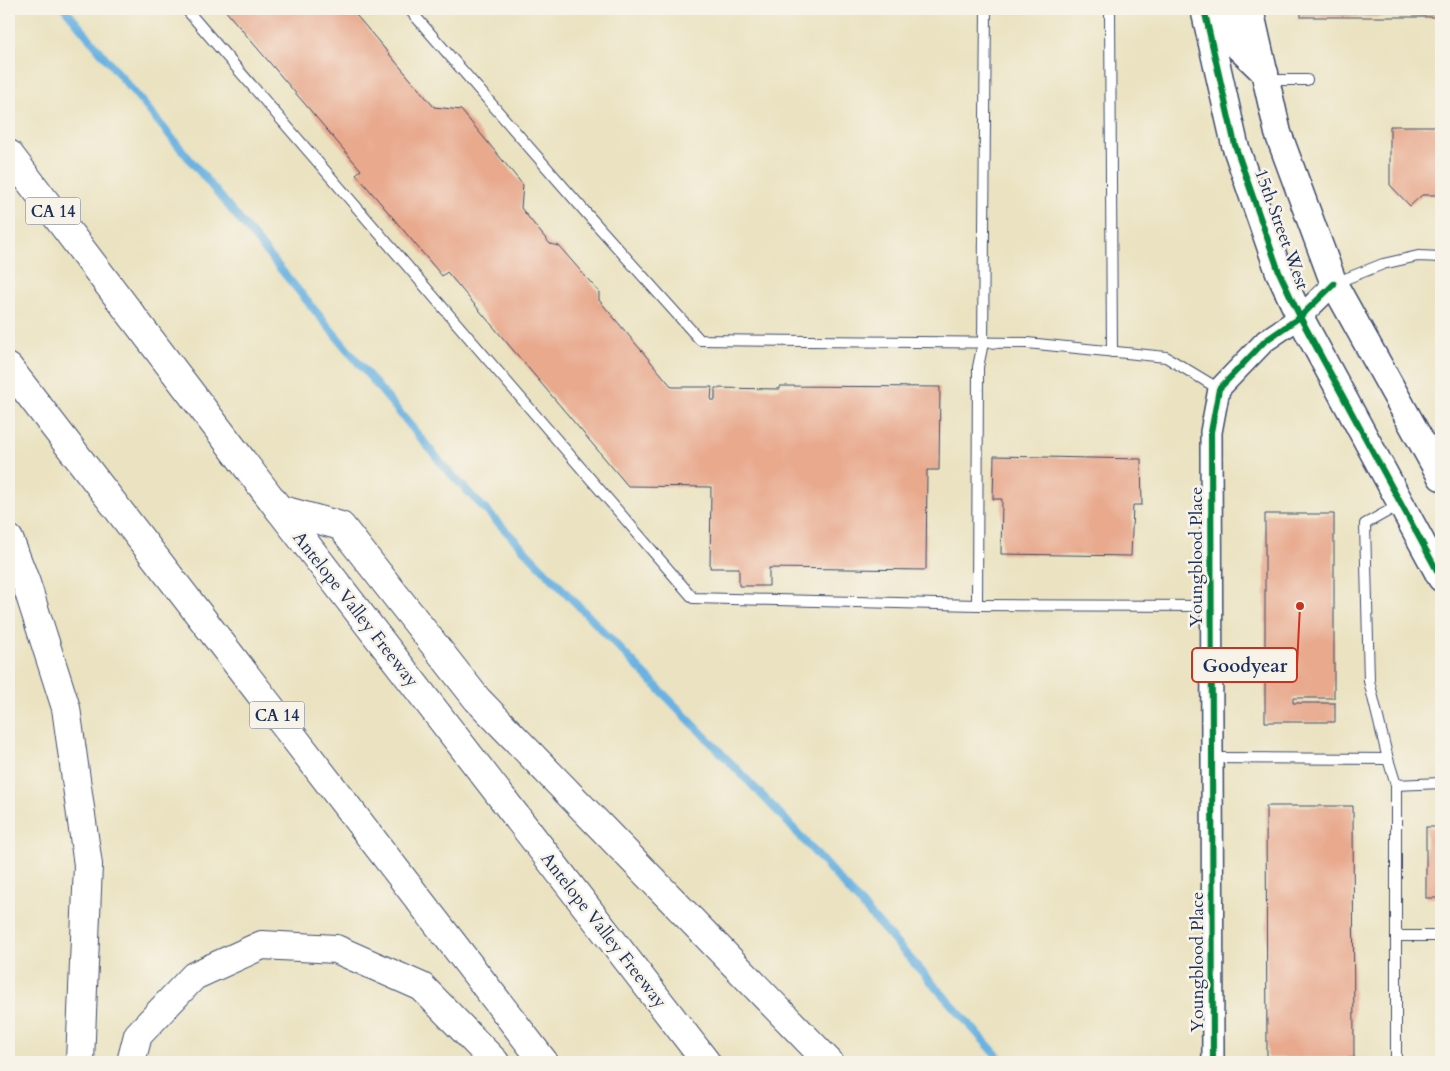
<svg xmlns="http://www.w3.org/2000/svg" width="1450" height="1071" font-family="Cardo,serif">
<style>
.lines{fill:none;stroke-linecap:round;stroke-linejoin:round}
.stream{stroke:#69b2e1;stroke-width:8}
.building{fill:#e8a98d}
.service-casing{stroke:#3a4a6d;stroke-width:12}
.minor-casing{stroke:#3a4a6d;stroke-width:24}
.tertiary-casing{stroke:#3a4a6d;stroke-width:29}
.motorway-casing{stroke:#3a4a6d;stroke-width:30}
.service{stroke:#fff;stroke-width:10}
.minor{stroke:#fff;stroke-width:21}
.tertiary{stroke:#fff;stroke-width:26}
.motorway{stroke:#fff;stroke-width:28}
.cycleway-casing{stroke:#f7f3e8;stroke-width:9}
.cycleway{stroke:#00873e;stroke-width:6}
.labels{text-anchor:middle;stroke-width:5;stroke-linejoin:round;paint-order:stroke}
.shield{fill:#f7f3e8;stroke:#5d6a87;stroke-width:1}
.shield-label{font-size:16px;font-weight:bold;fill:#1b2f5e}
.street-label{font-size:18px;fill:#1b2f5e;stroke:#f7f3e8}
.leader{fill:none;stroke:#c8321e;stroke-width:2}
.callout-dot{fill:#c8321e;stroke:#f7f3e8;stroke-width:2}
.callout{fill:#f7f3e8;stroke:#c8321e;stroke-width:2}
.callout-label{font-size:19px;text-anchor:middle;font-weight:bold;fill:#1b2f5e}
</style>
<rect width="100%" height="100%" fill="#f7f3e8"/>
<filter id="ink" filterUnits="userSpaceOnUse"><feTurbulence type="fractalNoise" baseFrequency=".02" numOctaves="2"/><feDisplacementMap in="SourceGraphic" scale="10" xChannelSelector="R" yChannelSelector="G"/><feConvolveMatrix kernelMatrix="1 2 1 2 8 2 1 2 1" color-interpolation-filters="sRGB"/></filter>
<filter id="wash" filterUnits="userSpaceOnUse"><feTurbulence type="fractalNoise" baseFrequency=".0096" numOctaves="4" result="noise"/><feDisplacementMap in="SourceGraphic" scale="20" xChannelSelector="R" yChannelSelector="G"/><feGaussianBlur stdDeviation="1.12" result="paint"/><feColorMatrix in="noise" values="0 0 0 0 0 0 0 0 0 0 0 0 0 0 0 0 0 1.4 0 .05"/><feComposite in="paint" operator="in"/></filter>
<g filter="url(#wash)">
<rect width="100%" height="100%" fill="#eae2c0"/>
<g class="lines">
<polyline class="stream" points="65,9 448,471 783,817 1003,1062"/>
</g>
<g id="blocks">
<g class="building">
<polygon points="224,9 351,9 434,107 461,110 523,185 521,208 550,244 559,246 599,292 599,300 672,387 712,387 711,400 715,400 715,388 780,389 780,386 940,387 939,470 927,470 926,570 769,568 769,586 739,586 739,568 710,568 711,487 628,486 447,272 442,276 356,174 361,170"/>
<rect x="1301" y="9" width="140" height="8"/>
<polygon points="1390,126 1441,126 1441,195 1422,195 1410,206 1390,185"/>
<polygon points="994,456 1141,459 1142,505 1133,505 1131,556 1001,554 1002,499 993,499"/>
<polygon points="1265,514 1334,514 1334,698 1293,698 1293,703 1335,703 1335,722 1265,722"/>
<polygon points="1266,806 1353,806 1354,1058 1267,1058"/>
<rect x="1426" y="827" width="15" height="71"/>
</g>
</g>
</g>
<g filter="url(#ink)">
<use href="#blocks" fill-opacity="0" stroke="#3a4a6d" stroke-width="1"/>
<g class="lines">
<defs>
<g id="service">
<polyline points="186,9 693,598 977,605 1211,606"/>
<polyline points="409,9 588,215 700,340 1027,343 1166,357 1219,389"/>
<polyline points="1110,9 1112,352"/>
<polyline points="1267,80 1307,80"/>
<polyline points="1335,283 1383,264 1418,256 1441,257"/>
<polyline points="977,605 978,367 983,343 986,9"/>
<polyline points="1212,758 1388,759 1396,785 1396,1062"/>
<polyline points="1388,759 1369,681 1365,524 1401,504"/>
<polyline points="1396,785 1441,783"/>
<polyline points="1396,936 1441,936"/>
</g>
<polyline id="minor" points="1213,1062 1211,432 1219,389 1265,341 1300,317 1334,284"/>
<g id="tertiary">
<polyline points="1204,9 1235,145 1279,272 1300,317 1441,578"/>
<polyline points="1229,9 1237,46 1265,73"/>
<polyline points="1250,9 1278,133 1334,284 1441,477"/>
</g>
<g id="motorway">
<polyline points="9,154 279,509 706,1062"/>
<polyline points="9,368 544,1062"/>
<polyline points="279,509 341,526 477,699 829,1062"/>
<polyline points="9,539 26,583 66,708 88,865 80,1062"/>
<polyline points="131,1062 138,1035 194,976 262,945 336,949 422,987 495,1062"/>
</g>
</defs>
<use href="#service" class="service-casing"/>
<use href="#minor" class="minor-casing"/>
<use href="#tertiary" class="tertiary-casing"/>
<use href="#motorway" class="motorway-casing"/>
<use href="#service" class="service"/>
<use href="#minor" class="minor"/>
<use href="#tertiary" class="tertiary"/>
<use href="#motorway" class="motorway"/>
<defs>
<g id="cycleway">
<polyline points="1204,9 1235,145 1279,272 1300,317 1441,578"/>
<polyline points="1213,1062 1211,432 1219,389 1265,341 1300,317 1334,284"/>
</g>
</defs>
<use href="#cycleway" class="cycleway-casing"/>
<use href="#cycleway" class="cycleway"/>
</g>
</g>
<g class="labels">
<g class="shield">
<rect x="25.5" y="197.5" width="55" height="27" rx="4"/>
<rect x="249.5" y="701.5" width="55" height="27" rx="4"/>
</g>
<g class="shield-label">
<text x="53" y="217">CA 14</text>
<text x="277" y="721">CA 14</text>
</g>
<g class="street-label">
<text transform="translate(1282 229) rotate(70)" y="6">15th Street West</text>
<text transform="translate(1196 557) rotate(-90)" y="6">Youngblood Place</text>
<text transform="translate(356 609) rotate(52)" y="6">Antelope Valley Freeway</text>
<text transform="translate(604 930) rotate(52)" y="6">Antelope Valley Freeway</text>
<text transform="translate(1197 962) rotate(-90)" y="6">Youngblood Place</text>
</g>
</g>
<path class="leader" d="M1300 606L1297 665"/>
<circle class="callout-dot" cx="1300" cy="606" r="5"/>
<rect class="callout" x="1192" y="648" width="105" height="34" rx="5"/>
<g class="callout-label">
<text x="1245" y="672">Goodyear</text>
</g>
<rect width="1450" height="1071" fill="none" stroke="#f7f3e8" stroke-width="30"/>
</svg>
